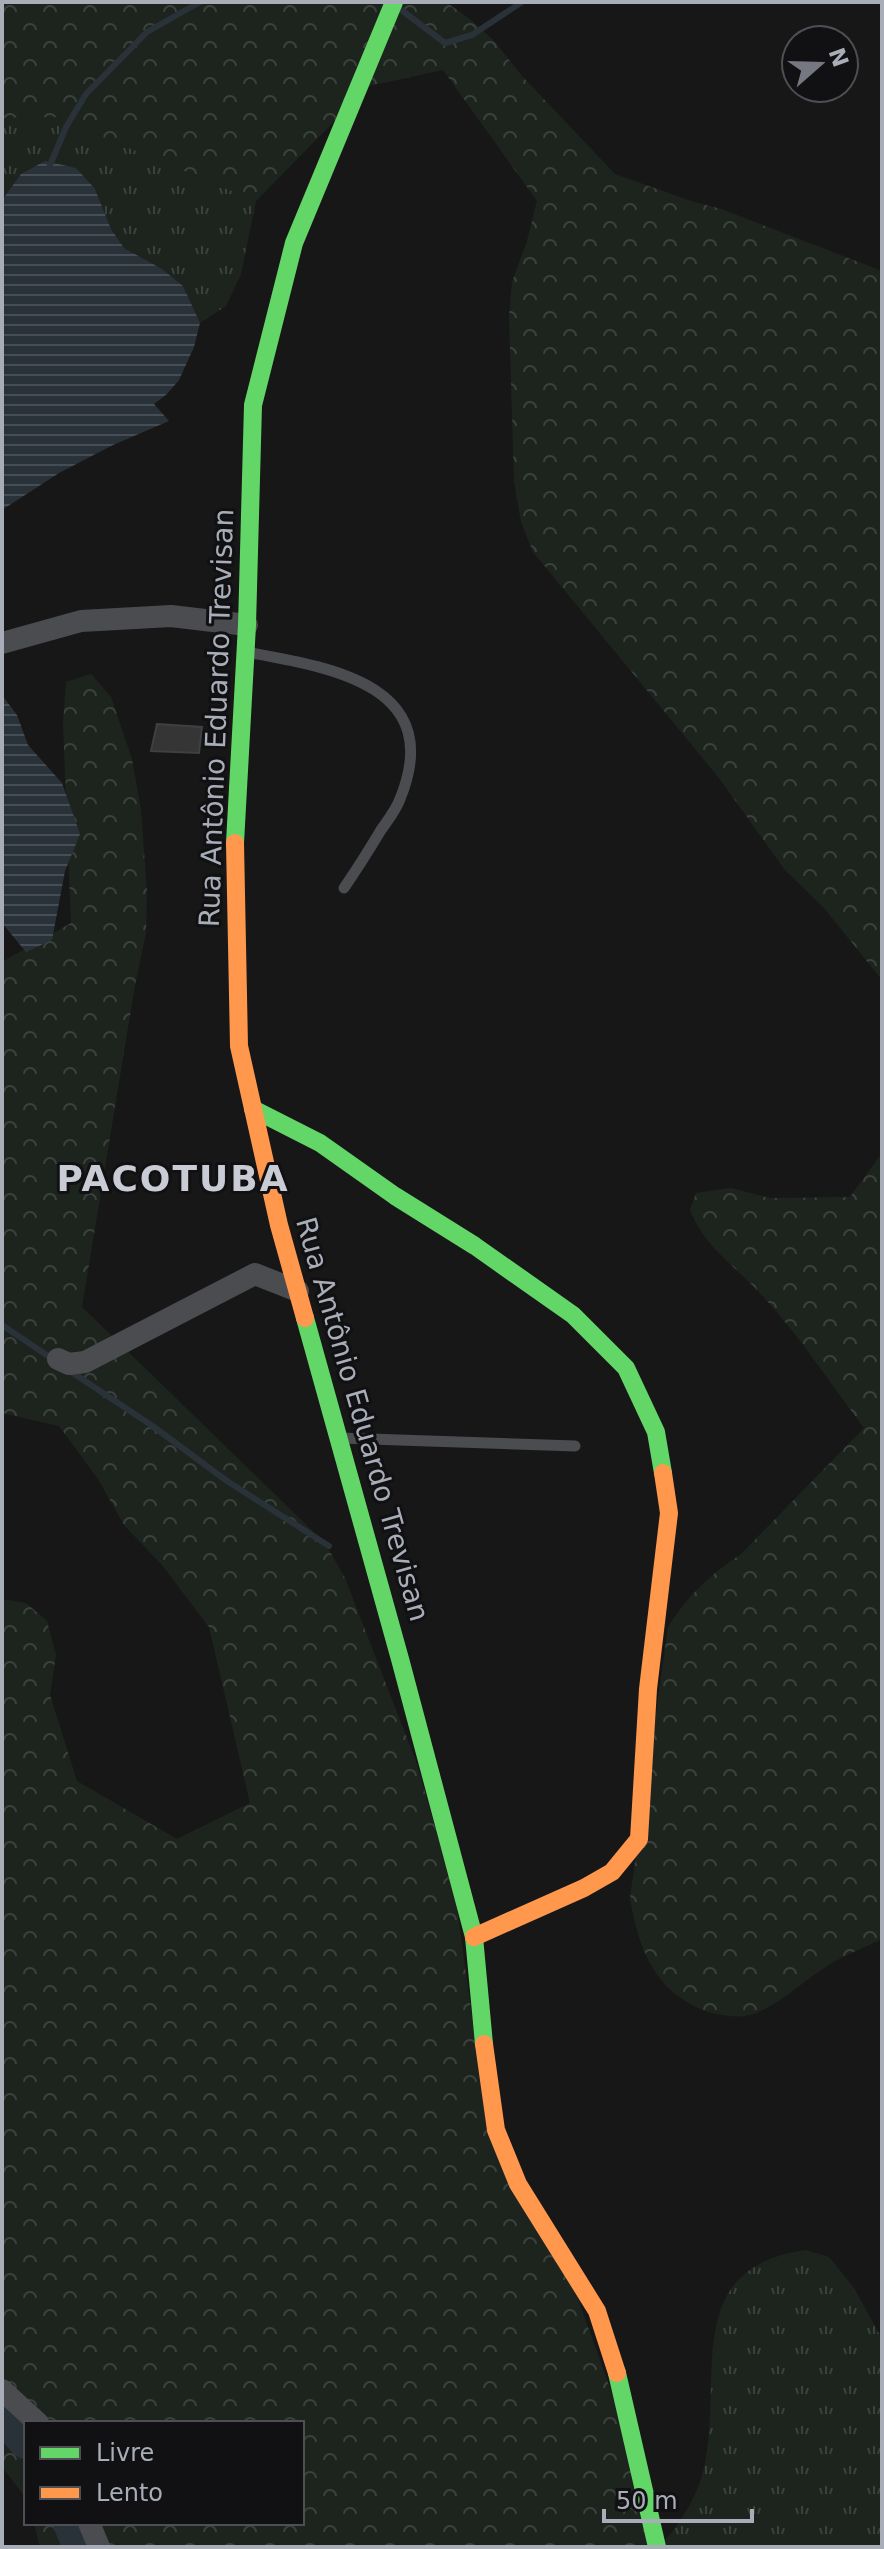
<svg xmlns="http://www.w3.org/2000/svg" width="884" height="2549" font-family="'DejaVu Sans',sans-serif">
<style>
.grass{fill:url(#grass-tufts)}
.forest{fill:url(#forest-crowns)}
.water{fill:url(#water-rules)}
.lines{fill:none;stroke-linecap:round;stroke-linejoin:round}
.stream{stroke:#2a3239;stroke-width:6}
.river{stroke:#2a3239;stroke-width:36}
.building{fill:#353536;stroke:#3f4043;stroke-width:2}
.lane{stroke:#4b4c50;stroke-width:11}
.street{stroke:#4b4c50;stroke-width:22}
.fast{stroke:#63d668;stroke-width:18}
.slow{stroke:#ff974d;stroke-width:18}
.labels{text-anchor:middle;stroke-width:6;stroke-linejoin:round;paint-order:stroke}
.street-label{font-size:28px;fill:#a8adb8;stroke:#111113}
.district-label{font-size:36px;font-weight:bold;letter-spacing:2px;fill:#c9ccd4;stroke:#111113}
</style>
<defs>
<pattern id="grass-tufts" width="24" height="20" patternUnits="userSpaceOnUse" patternTransform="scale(2)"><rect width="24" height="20" fill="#1d241e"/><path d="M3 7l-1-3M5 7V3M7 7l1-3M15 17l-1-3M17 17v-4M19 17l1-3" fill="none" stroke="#3b413d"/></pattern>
<pattern id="forest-crowns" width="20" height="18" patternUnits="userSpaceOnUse" patternTransform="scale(2)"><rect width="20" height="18" fill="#1d241e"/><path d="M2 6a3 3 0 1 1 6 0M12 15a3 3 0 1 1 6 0" fill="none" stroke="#3b413d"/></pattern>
<pattern id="water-rules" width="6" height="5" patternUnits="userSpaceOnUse" patternTransform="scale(2)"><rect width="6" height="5" fill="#2a3239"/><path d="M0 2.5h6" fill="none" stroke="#464d54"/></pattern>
</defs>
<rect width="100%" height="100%" fill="#171717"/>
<g class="grass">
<polygon points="55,117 256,201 241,274 226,306 200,323 183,286 162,269 124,248 111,229 95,189 21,174 2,200 2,118"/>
<path d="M806 2250 829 2257 854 2288 882 2339V2547H667L665 2541C681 2521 697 2497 703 2472 726 2381 677 2268 806 2250Z"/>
</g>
<g class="forest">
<polygon points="2,2 446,2 471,20 494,41 522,76 615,174 688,200 721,209 882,271 882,980 824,908 785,870 719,778 533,552 521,522 514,481 509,316 512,282 527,241 537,201 443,70 369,86 256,201 55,117 2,118"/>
<polygon points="91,674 111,697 132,759 141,810 147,892 146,933 135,985 82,1307 325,1543 345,1578 417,1764 456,1901 487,2124 578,2299 667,2547 40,2547 34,2523 302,2523 302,2423 26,2423 26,2498 2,2467 2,1599 26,1603 47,1621 56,1655 50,1695 77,1781 177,1839 250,1803 209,1627 162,1565 124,1525 98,1479 59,1426 2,1413 2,962 71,923 63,723 66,682"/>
<path d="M882 1153V1939C864 1948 844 1955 827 1966 803 1981 783 2002 756 2013 742 2019 722 2016 708 2012 654 1992 639 1950 630 1898L668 1627C688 1596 709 1575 740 1555L864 1428C829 1382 797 1332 757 1290 732 1264 703 1244 690 1210L696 1193 731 1188 770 1198 850 1197Z"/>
</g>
<g class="water">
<polygon points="45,161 76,168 95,189 111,229 124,248 162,269 183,286 200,323 194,347 179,380 167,394 154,404 169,421 113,445 59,473 2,510 2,200 21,174"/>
<polygon points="2,695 17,715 28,745 62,783 80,834 65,871 52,940 26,952 2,923"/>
</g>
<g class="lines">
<g class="stream">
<polyline points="400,9 445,43 472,35 522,2"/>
<polyline points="48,170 66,127 86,94 147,32 200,2"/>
<polyline points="2,1325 54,1360"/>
<polyline points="70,1371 154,1427 227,1481 329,1546"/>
</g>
<g class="river">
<polyline points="2,2413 26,2441"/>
<polyline points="71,2523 81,2547"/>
</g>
</g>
<polygon class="building" points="157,724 202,727 199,753 151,751"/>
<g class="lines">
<g class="lane">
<path d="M246 652C328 667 447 684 400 799 396 810 388 820 381 830 369 850 357 869 344 888"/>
<polyline points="340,1438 575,1446"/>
</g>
<g class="street">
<polyline points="2,643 81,621 171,616 247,625"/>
<polyline points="58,1359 69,1364 85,1362 255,1274 298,1291"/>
<polyline points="2,2390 38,2423"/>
<polyline points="89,2523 99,2547"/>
</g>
<g class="fast">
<polyline points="235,843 247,625 253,405 294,243 394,2"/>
<polyline points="253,1109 320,1143 395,1196 475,1246 573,1315 626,1368 656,1432 663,1473"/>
<polyline points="305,1318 400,1659 474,1937 484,2044"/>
<polyline points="617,2373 657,2547"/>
</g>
<g class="slow">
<polyline points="235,843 239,1046 279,1225 305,1318"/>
<polyline points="474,1937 584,1888 612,1872 639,1839 648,1689 669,1513 663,1473"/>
<polyline points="484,2044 496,2130 518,2184 597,2311 617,2373"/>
</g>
</g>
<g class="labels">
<g class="street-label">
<text transform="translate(216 718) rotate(-88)" y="10">Rua Antônio Eduardo Trevisan</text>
<text transform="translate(363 1419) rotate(74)" y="10">Rua Antônio Eduardo Trevisan</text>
</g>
<g class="district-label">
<text x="173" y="1191">PACOTUBA</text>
</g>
</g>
<rect width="884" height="2549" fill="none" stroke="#a8adb8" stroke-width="8"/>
<rect x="24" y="2421" width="280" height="104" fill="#111113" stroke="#4d4f55" stroke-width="2"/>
<rect x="40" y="2447" width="40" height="12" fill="#63d668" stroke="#4d4f55" stroke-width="2"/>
<text x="96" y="2461" font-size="24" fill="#a8adb8">Livre</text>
<rect x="40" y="2487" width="40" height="12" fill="#ff974d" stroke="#4d4f55" stroke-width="2"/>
<text x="96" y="2501" font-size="24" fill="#a8adb8">Lento</text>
<g transform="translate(820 64) rotate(70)"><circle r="38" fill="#111113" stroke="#4d4f55" stroke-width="2"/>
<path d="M0-6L14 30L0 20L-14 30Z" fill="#757880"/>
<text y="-12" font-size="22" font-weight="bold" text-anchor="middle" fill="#a8adb8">N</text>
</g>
<path d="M604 2509v12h148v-12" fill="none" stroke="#a8adb8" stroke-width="4"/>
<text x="616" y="2509" font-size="24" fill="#a8adb8" stroke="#111113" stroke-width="6" paint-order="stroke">50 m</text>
</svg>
